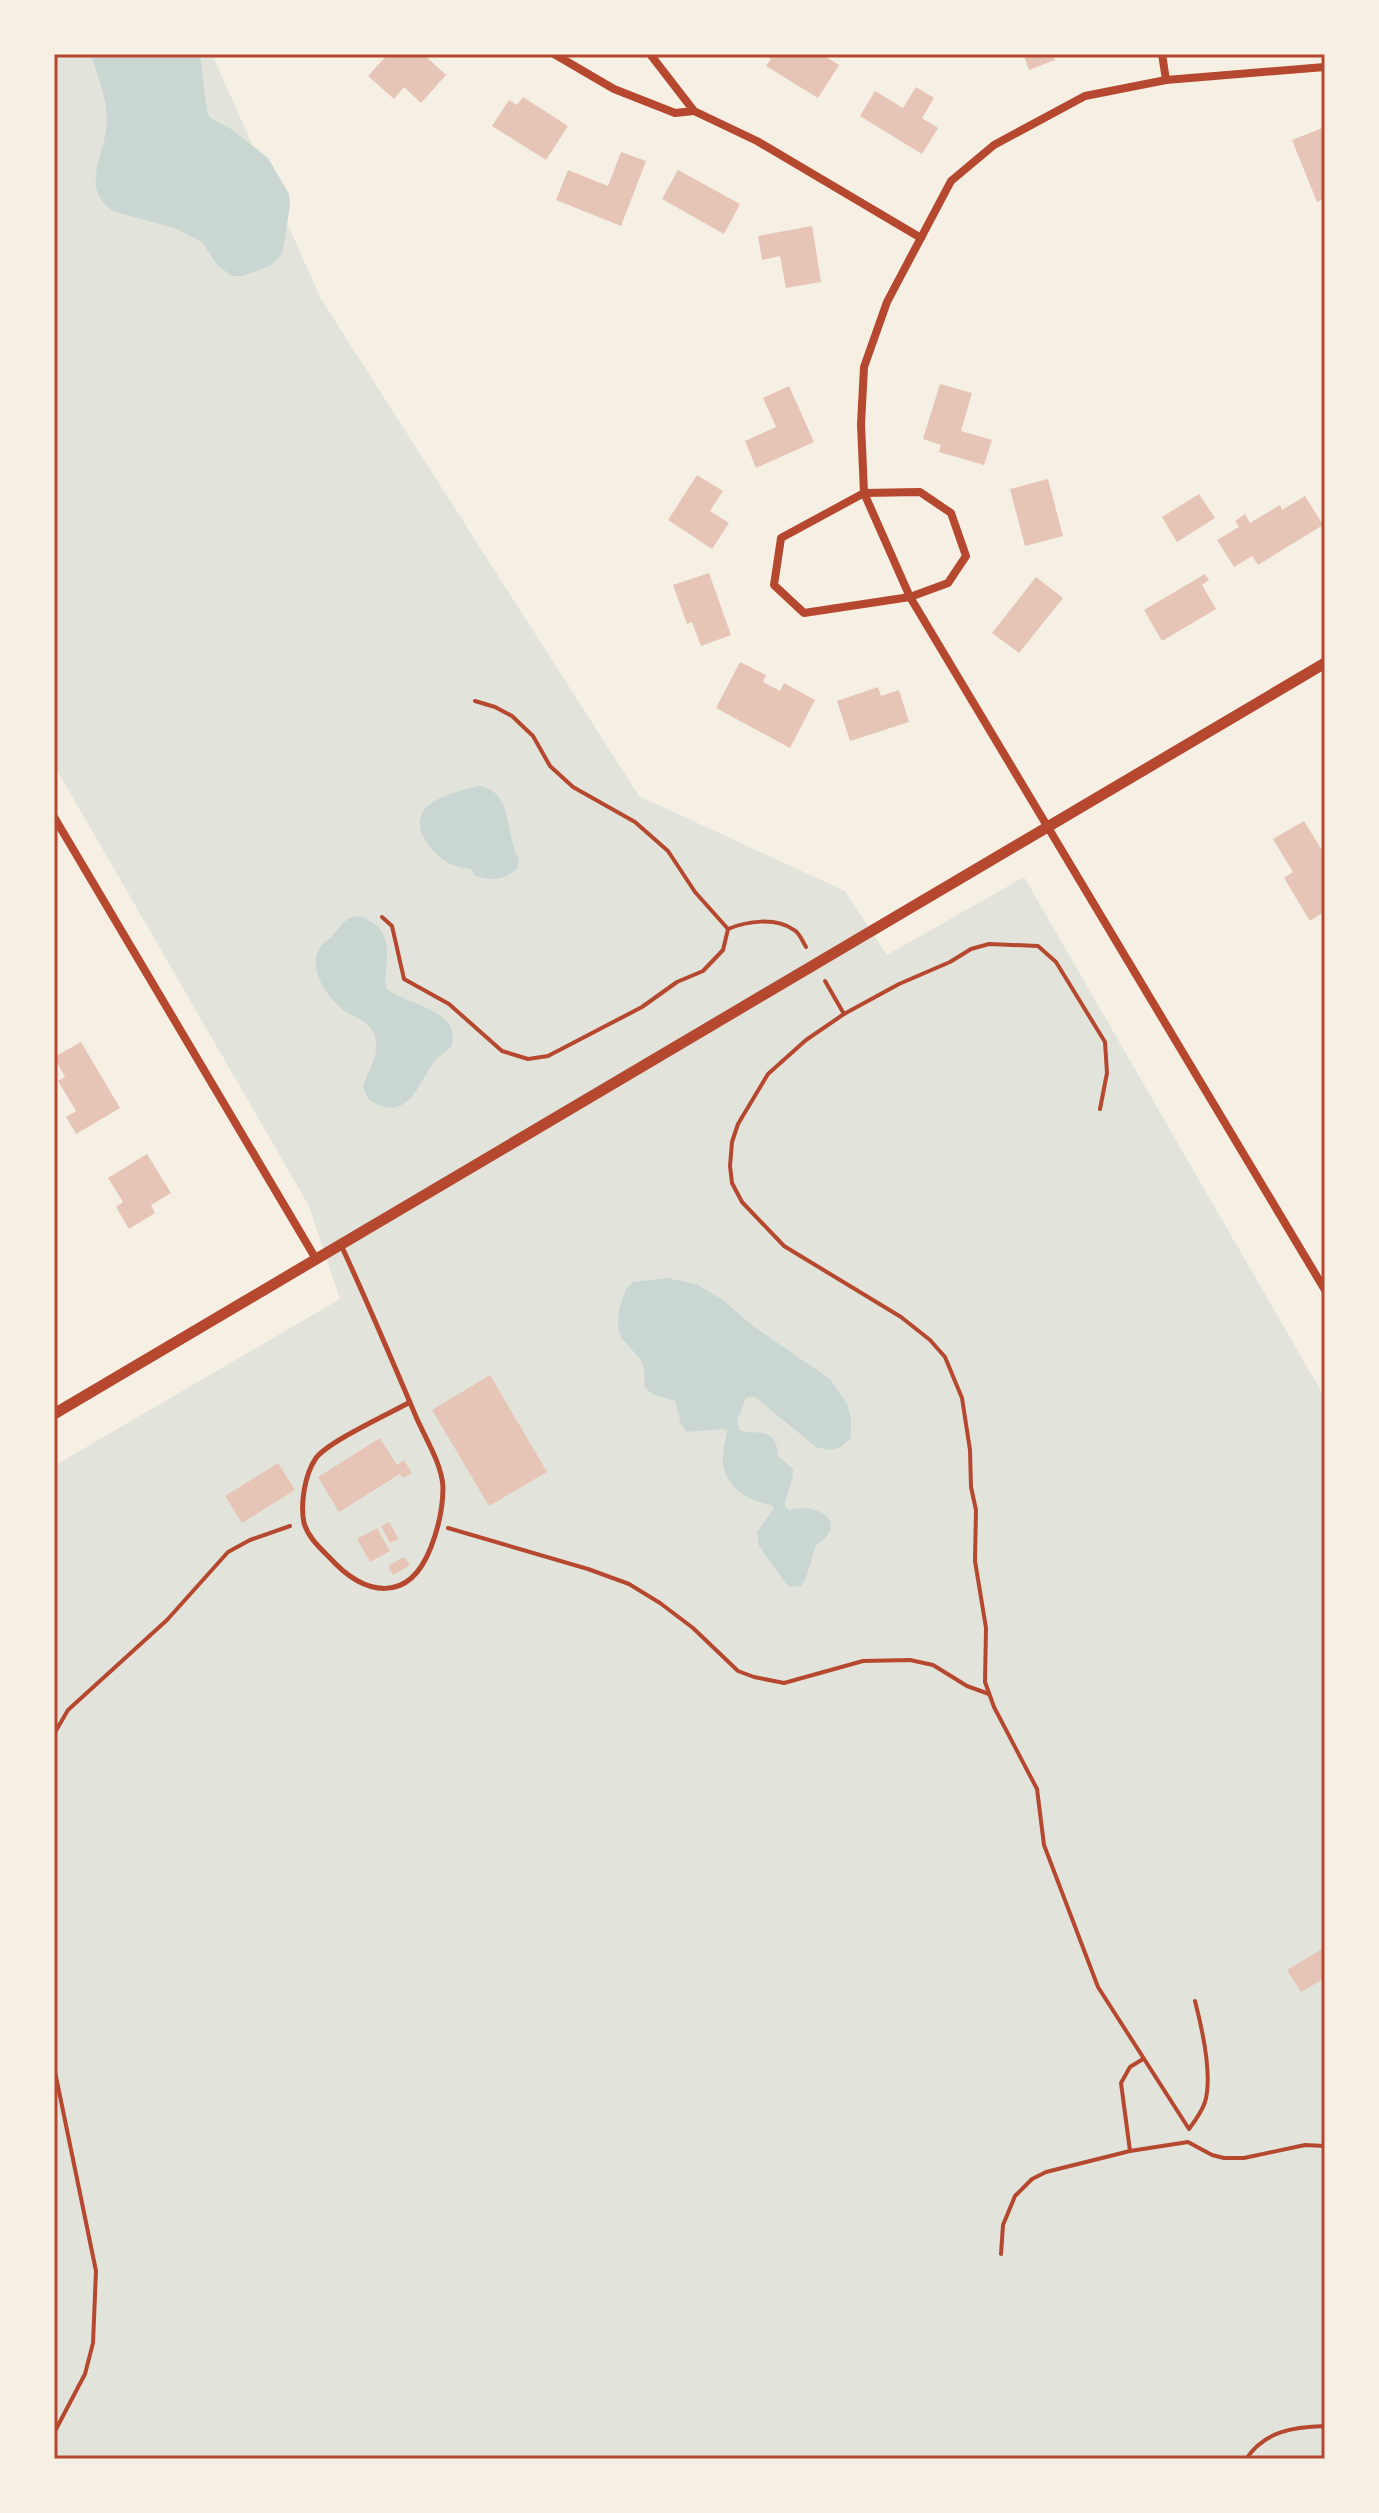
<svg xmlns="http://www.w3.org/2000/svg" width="1379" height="2513" font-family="'Noto Sans',sans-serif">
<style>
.green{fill:#e2e4dc}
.water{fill:#c9d6d2}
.building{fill:#e6c5b7}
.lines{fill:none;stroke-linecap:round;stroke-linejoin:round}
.path{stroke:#b5482f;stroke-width:4}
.service{stroke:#b5482f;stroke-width:5}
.minor{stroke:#b5482f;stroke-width:8}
.tertiary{stroke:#b5482f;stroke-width:11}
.neatline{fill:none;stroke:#b5482f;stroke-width:3}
</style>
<rect width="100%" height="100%" fill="#f6efe4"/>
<polygon class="green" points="54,54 212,54 321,299 639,796 845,891 887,955 1024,877 1325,1398 1325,2459 54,2459 54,1466 340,1299 309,1206 54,765"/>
<g class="water">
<path d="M91 54H200L207 111 210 118 231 129 268 158 289 194 290 206 283 249 279 258 270 266 242 276H232L217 265 202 242 177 229 113 211C79 189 105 154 107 123 108 100 97 75 91 54Z"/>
<path d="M479 786C514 791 504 835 519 859L517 869C502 881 492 881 474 875L471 869C466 868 457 867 453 865 436 858 411 833 423 812 430 798 464 789 479 786Z"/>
<path d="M359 916C395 929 387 953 385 984L387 989C408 1006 463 1009 451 1047 445 1053 436 1057 432 1065 416 1089 406 1123 369 1100L363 1087C368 1068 382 1054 374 1034 369 1021 355 1018 345 1011 328 999 305 967 321 946 325 941 331 938 335 933 343 923 346 917 359 916Z"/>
<path d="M667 1278 696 1284 723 1300 753 1326 830 1379 847 1404 851 1419V1438L839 1448 830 1450 816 1447 755 1397 746 1398 737 1421 740 1431C760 1434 777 1428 778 1456L793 1469C794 1484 784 1495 785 1507L789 1510C819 1502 850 1523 816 1545L806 1578 801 1586 791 1587 787 1585 759 1546 757 1532 774 1508 771 1505C746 1500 721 1486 723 1456 723 1447 726 1439 727 1431L722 1429 687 1432 681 1424 675 1401 652 1394 645 1387 644 1368 640 1359 621 1337 618 1328 619 1309 626 1289 633 1282Z"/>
</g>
<g class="building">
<polygon points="388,54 423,54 446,75 421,103 404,87 394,99 368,76"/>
<polygon points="763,54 821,54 839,65 818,98 766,66 771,59"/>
<polygon points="1023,54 1052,54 1055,60 1029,70"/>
<polygon points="916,87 934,98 922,118 938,128 922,154 860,116 875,91 903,108"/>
<polygon points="523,97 568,126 546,160 492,126 509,100 517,105"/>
<polygon points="1325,127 1325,199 1317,202 1292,140"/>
<polygon points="621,152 646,161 621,226 556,200 568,170 608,186"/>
<polygon points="678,170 740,204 724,234 662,199"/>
<polygon points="812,226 821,282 786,288 780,256 762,260 758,236"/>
<polygon points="940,384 972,393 961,431 992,440 984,465 939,452 941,445 923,439"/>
<polygon points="789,386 814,442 756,468 745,441 776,427 763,398"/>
<polygon points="697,475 723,491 710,511 729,523 712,549 668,520"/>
<polygon points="1048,479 1063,536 1025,546 1010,489"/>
<polygon points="1199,494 1215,518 1177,542 1162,517"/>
<polygon points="1305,496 1323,525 1258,565 1252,556 1234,567 1217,540 1239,527 1235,521 1245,514 1250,523 1280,505 1282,510"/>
<polygon points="709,573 731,635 701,646 692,622 687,624 673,585"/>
<polygon points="1205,574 1209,580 1202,585 1216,609 1162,641 1144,610"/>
<polygon points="1036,577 1063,598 1019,653 992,633"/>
<polygon points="740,662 766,675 763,682 780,691 784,683 815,700 790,748 716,708"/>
<polygon points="878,687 881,696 899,690 909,722 850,741 837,701"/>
<polygon points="1304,821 1325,855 1325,911 1310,921 1284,878 1293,872 1273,839"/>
<polygon points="81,1042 120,1108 76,1134 66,1117 76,1111 58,1081 65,1077 54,1057"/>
<polygon points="147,1154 171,1193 151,1205 155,1213 129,1229 116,1207 123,1202 108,1178"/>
<polygon points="490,1375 547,1472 489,1506 432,1410"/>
<polygon points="380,1438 397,1465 404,1460 412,1473 403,1478 400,1474 339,1512 318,1477"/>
<polygon points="278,1463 295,1490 242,1523 225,1496"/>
<polygon points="389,1522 399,1539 390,1543 381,1526"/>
<polygon points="377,1528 390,1551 370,1562 357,1539"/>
<polygon points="404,1557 410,1565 393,1575 388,1566"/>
<polygon points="1325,1947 1325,1978 1301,1992 1287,1970"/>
</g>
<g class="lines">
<g class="path">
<polyline points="382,917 392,926 404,979 449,1004 502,1051 528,1059 548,1056 642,1007 677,982 703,971 723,950 728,929 695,892 668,851 635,822 573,787 550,766 533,736 512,716 495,707 475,701"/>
<path d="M728 929C747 921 776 917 794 930 800 933 802 941 806 947"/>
<polyline points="825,981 844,1014"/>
<path d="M1100 1109 1107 1073 1105 1042 1056 962 1038 946 989 944 971 949 950 962 899 984 844 1014 806 1040 768 1074 738 1124 732 1142 730 1166 732 1183 742 1202 784 1246 901 1317 930 1340 945 1357 962 1398 970 1450 971 1487 976 1510 975 1561 986 1628 985 1682 994 1707 1037 1789 1044 1845 1098 1987 1189 2129C1195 2121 1202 2111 1205 2102 1213 2075 1202 2028 1195 2001"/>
<polyline points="448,1528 588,1569 629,1584 660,1603 693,1628 738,1671 754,1677 784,1683 863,1661 910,1660 933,1665 967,1686 989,1694"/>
<polyline points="54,1734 68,1710 167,1620 228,1552 250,1540 290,1526"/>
<polyline points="54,2067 96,2271 93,2343 85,2374 54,2433"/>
<polyline points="1130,2151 1121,2083 1130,2067 1143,2059"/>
<polyline points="1001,2254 1003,2225 1015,2196 1032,2179 1046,2172 1130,2151 1188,2142 1212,2155 1224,2158 1244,2158 1305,2145 1325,2146"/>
<path d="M1246 2459C1265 2431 1293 2427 1325 2426"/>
</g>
<path class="service" d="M341 1245C368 1303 392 1360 417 1419 426 1439 442 1465 443 1487 443 1506 438 1529 431 1547 409 1604 365 1597 329 1557 319 1547 308 1537 304 1523 300 1503 305 1474 316 1458 329 1441 389 1414 410 1402"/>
<g class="minor">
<polyline points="554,54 614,89 675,113 694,111 650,54"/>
<polyline points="1162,54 1166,80"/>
<polyline points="1325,67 1166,80 1085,96 994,145 951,181 887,302 864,367 861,424 864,493 910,597 1325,1290"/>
<polyline points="694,111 757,141 921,238"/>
<polygon points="920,492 951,513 966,556 948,583 910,597 804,613 774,585 781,538 864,493"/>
<polyline points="54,817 316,1259"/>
</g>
<polyline class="tertiary" points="54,1414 1325,663"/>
</g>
<rect width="1379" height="2513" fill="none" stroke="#f6efe4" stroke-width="112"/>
<rect x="56" y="56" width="1267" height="2401" class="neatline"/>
</svg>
